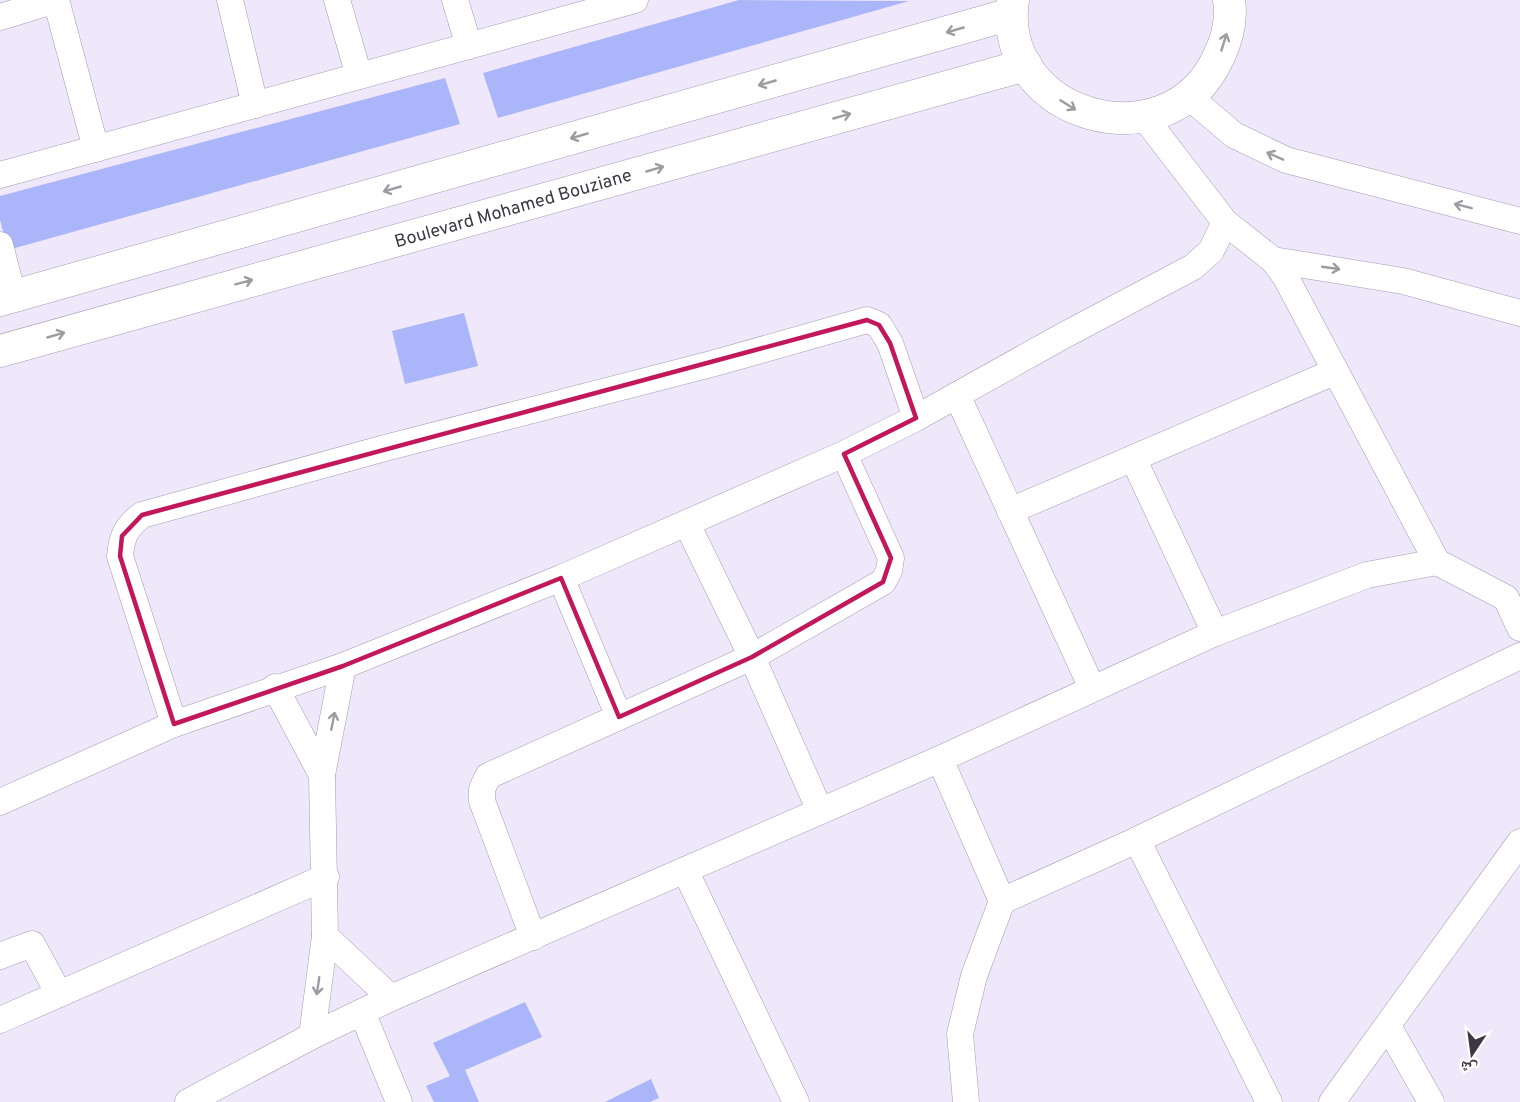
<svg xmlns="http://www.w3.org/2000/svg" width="1520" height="1102" font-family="Overpass,'Noto Naskh Arabic',sans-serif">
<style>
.building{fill:#abb5f9}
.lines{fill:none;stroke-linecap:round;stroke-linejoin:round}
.minor-casing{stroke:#a59ab6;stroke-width:27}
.tertiary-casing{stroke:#a59ab6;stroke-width:33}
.minor{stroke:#fff;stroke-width:26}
.tertiary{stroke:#fff;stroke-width:32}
.oneway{stroke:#9e9ba1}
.marked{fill:none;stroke:#c2185b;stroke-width:4.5;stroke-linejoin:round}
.labels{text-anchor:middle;stroke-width:6;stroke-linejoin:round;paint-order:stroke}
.street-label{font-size:18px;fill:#3c3743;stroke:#fff}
</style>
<rect width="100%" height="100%" fill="#efe8fb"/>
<g class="building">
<polygon points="739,0 909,1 498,118 483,73"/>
<polygon points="445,78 460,124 8,250 0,220 0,196"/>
<polygon points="464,313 478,366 405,384 392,331"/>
<polygon points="525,1002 542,1037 465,1070 479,1102 434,1102 426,1086 450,1076 433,1043"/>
<polygon points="651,1079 659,1098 650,1102 605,1102"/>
</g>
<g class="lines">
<defs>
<g id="minor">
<polyline points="56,0 96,149"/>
<polyline points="230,0 255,105"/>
<polyline points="337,0 359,76"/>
<polyline points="455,0 469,46"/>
<polyline points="0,17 56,0"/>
<polyline points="1188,96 1234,135 1286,160 1520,221"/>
<polyline points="1144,117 1225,222 1273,260 1285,276 1437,562 1506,598 1520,628"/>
<polyline points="0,175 635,0"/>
<polyline points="0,245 13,296"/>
<polyline points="1273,260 1403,281 1520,313"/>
<polyline points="957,395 1092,688"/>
<polyline points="1133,458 1215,633"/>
<polyline points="1010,511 1334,372"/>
<polyline points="687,524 752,657 820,811"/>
<polyline points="561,578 619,717"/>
<polyline points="275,687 322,775"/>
<path d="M174 724 120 556C122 536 126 527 142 515L385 448 715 363 867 320 879 325 890 343 916 418"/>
<polyline points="940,759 1002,901 974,976 960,1034 966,1102"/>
<polyline points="0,802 174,724 343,666 561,578 844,454 916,418 1061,337 1193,267 1211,251 1225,222"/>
<polyline points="1137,840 1269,1102"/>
<polyline points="685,870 796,1102"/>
<polyline points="1002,901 1137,840 1520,656"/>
<polyline points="325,936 391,998"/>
<polyline points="533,937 482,801 482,789 488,776 752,657 883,582 889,571 891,558 844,454"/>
<polyline points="0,956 32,944 59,994"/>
<polyline points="362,1012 399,1102"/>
<polyline points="0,1020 326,877"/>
<polyline points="1388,1026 1431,1102"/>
<polyline points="312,1036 325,936 322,775 343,666"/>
<polyline points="188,1102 312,1036 391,998 940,759 1215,633 1367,575 1437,562"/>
<polyline points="1332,1102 1520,842"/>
</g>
<g id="tertiary">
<path d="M1013 0C996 117 1168 166 1218 58 1227 40 1232 19 1229 0"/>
<polyline points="0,300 1011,14"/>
<polyline points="0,351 1026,65"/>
</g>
</defs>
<use href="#minor" class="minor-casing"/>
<use href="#tertiary" class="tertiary-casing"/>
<use href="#minor" class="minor"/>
<use href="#tertiary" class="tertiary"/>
</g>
<defs><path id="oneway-shaft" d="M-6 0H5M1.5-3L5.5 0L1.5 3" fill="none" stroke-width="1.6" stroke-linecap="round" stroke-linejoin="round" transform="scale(1.5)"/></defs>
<g class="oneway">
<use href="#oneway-shaft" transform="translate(955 30) rotate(164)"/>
<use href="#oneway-shaft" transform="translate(1224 42) rotate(-73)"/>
<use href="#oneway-shaft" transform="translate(767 83) rotate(164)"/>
<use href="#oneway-shaft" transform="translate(1068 105) rotate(32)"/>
<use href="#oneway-shaft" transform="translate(842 116) rotate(-16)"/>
<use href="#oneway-shaft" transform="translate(579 136) rotate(164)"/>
<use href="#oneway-shaft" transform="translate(1275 156) rotate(-156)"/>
<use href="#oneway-shaft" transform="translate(655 169) rotate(-16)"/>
<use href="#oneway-shaft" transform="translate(392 189) rotate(164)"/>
<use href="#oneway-shaft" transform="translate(1463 206) rotate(-166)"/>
<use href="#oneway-shaft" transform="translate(1331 268) rotate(8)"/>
<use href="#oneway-shaft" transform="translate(244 282) rotate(-15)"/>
<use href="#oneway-shaft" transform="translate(56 335) rotate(-16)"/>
<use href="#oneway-shaft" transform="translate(333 721) rotate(-79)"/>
<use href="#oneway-shaft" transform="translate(318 986) rotate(98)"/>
</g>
<path class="marked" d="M867 320 879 325 890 343 916 418 844 454 891 558 883 582 752 657 619 717 561 578 343 666 174 724 120 556 122 536 142 515Z"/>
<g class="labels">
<g class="street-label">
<text transform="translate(513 208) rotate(-16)" y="6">Boulevard Mohamed Bouziane</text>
</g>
</g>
<g transform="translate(1472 1054) rotate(193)" stroke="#ffffff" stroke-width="4.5" paint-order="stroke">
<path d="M0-4.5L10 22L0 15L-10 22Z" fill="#3c3743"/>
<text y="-9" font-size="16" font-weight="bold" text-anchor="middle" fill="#3c3743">ش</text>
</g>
</svg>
